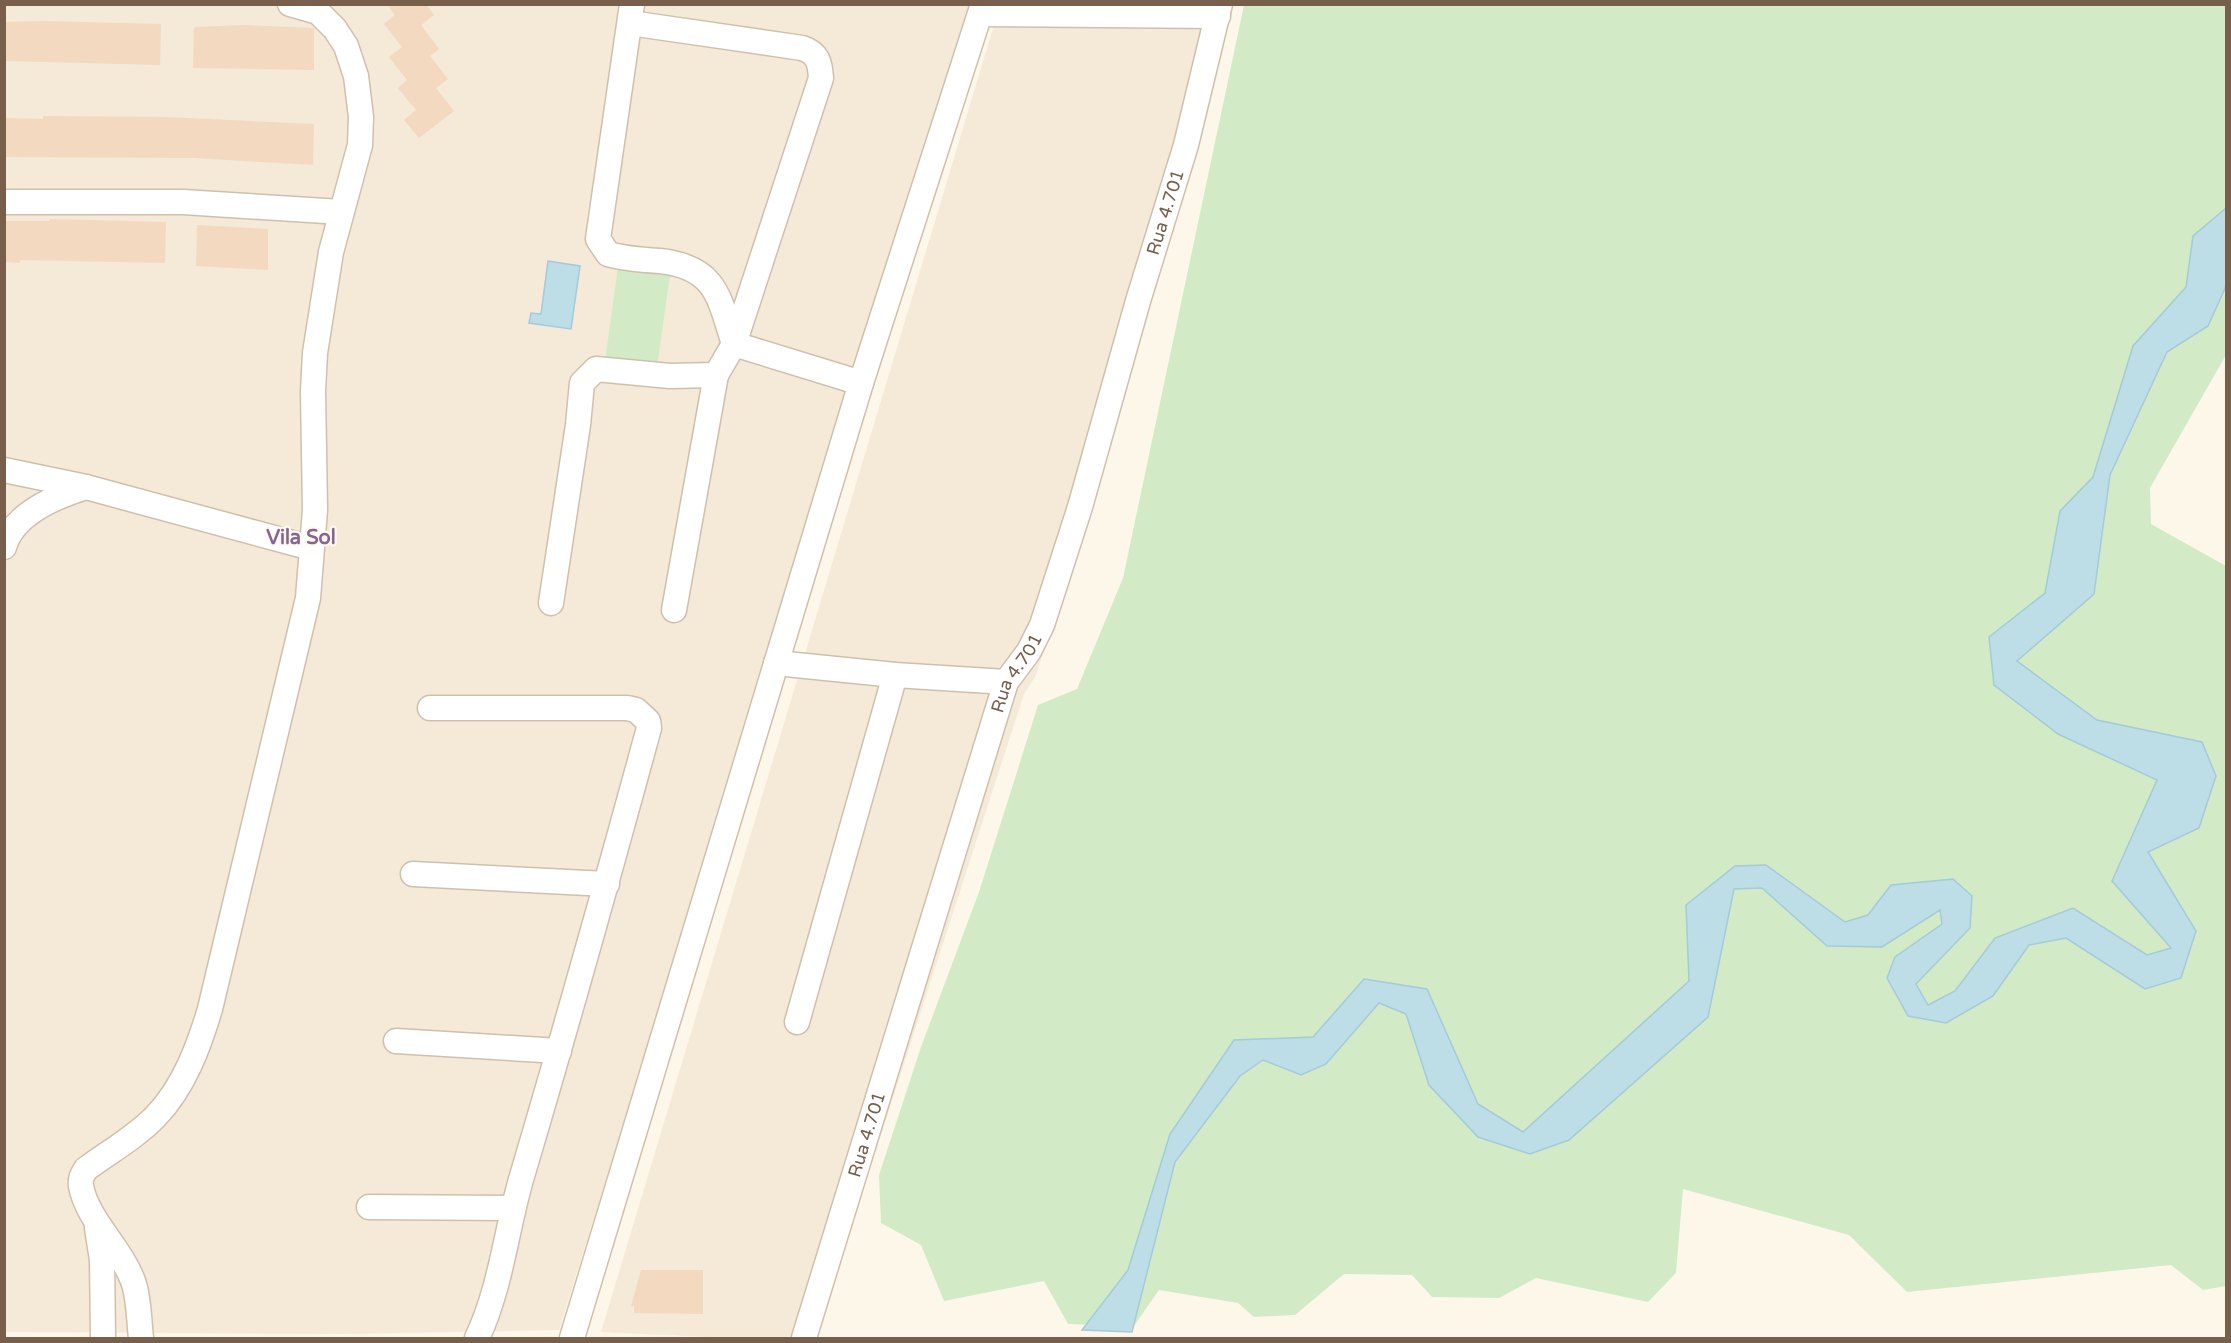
<svg xmlns="http://www.w3.org/2000/svg" width="2231" height="1343" font-family="'Varela Round',sans-serif">
<style>
.residential{fill:#f4ead7}
.green{fill:#d2ebc6}
.water{fill:#bddde7;stroke:#a3cbd9;stroke-width:1.5}
.building{fill:#f2d9c0}
.lines{fill:none;stroke-linecap:round;stroke-linejoin:round}
.minor-casing{stroke:#cfc0ae;stroke-width:27}
.minor{stroke:#fff;stroke-width:24}
.labels{text-anchor:middle;stroke-width:4.5;stroke-linejoin:round;paint-order:stroke}
.street-label{font-size:18px;fill:#775f4c;stroke:#fffaef}
.neighbourhood-label{font-size:20px;font-weight:bold;fill:#886493;stroke:#fffaef}
</style>
<rect width="100%" height="100%" fill="#fdf7e9"/>
<g class="residential">
<polygon points="5,5 972,5 559,1330 344,1334 5,1332"/>
<polygon points="1000,5 1219,5 1089,520 1035,677 1024,694 815,1338 729,1338 601,1332"/>
</g>
<g class="green">
<polygon points="1244,5 2226,5 2226,355 2150,488 2151,524 2226,566 2226,1286 2203,1290 2171,1265 1907,1292 1849,1235 1683,1189 1676,1273 1648,1302 1536,1278 1499,1298 1432,1297 1412,1275 1344,1274 1295,1315 1254,1317 1238,1303 1159,1290 1134,1326 1068,1324 1044,1281 944,1301 921,1245 881,1223 879,1175 921,1047 979,892 1038,705 1077,689 1123,578"/>
<polygon points="618,267 670,275 657,367 605,361"/>
</g>
<g class="water">
<polygon points="2226,208 2226,286 2208,326 2167,352 2110,475 2094,594 2017,661 2097,720 2202,742 2216,776 2199,828 2148,852 2196,931 2181,978 2145,989 2066,938 2029,945 1993,996 1946,1023 1908,1016 1887,978 1895,957 1942,924 1940,910 1882,947 1827,946 1762,888 1734,889 1708,1017 1569,1140 1530,1154 1478,1137 1429,1085 1406,1014 1379,1003 1326,1064 1301,1075 1263,1060 1240,1076 1175,1162 1132,1332 1082,1330 1128,1270 1170,1134 1234,1040 1313,1037 1364,979 1427,989 1478,1104 1523,1132 1689,981 1686,905 1735,866 1766,865 1845,922 1868,915 1891,885 1953,879 1972,896 1970,928 1916,984 1928,1005 1955,991 1995,938 2073,908 2147,955 2171,948 2112,881 2157,780 2058,734 1994,685 1989,637 2045,593 2060,511 2093,477 2133,346 2186,287 2193,236"/>
<polygon points="548,261 580,266 571,329 529,323 531,313 541,314"/>
</g>
<g class="building">
<polygon points="387,4 426,4 434,15 421,25 439,49 430,56 448,79 436,88 454,111 419,138 404,120 416,110 398,88 407,80 389,57 402,47 384,24 395,15"/>
<polygon points="42,21 161,24 160,65 4,61 4,22"/>
<polygon points="245,25 314,28 314,70 193,68 194,27"/>
<polygon points="43,116 166,117 314,124 313,165 194,158 4,157 4,118 43,119"/>
<polygon points="50,219 166,222 165,263 20,260 20,263 4,262 4,221 50,221"/>
<polygon points="197,225 268,229 268,270 196,266"/>
<polygon points="641,1270 703,1270 703,1314 634,1313 634,1306 631,1306"/>
</g>
<g class="lines">
<defs>
<g id="minor">
<path d="M632 4 598 239 608 254C625 259 643 260 660 261 716 267 719 297 734 344"/>
<polyline points="981,14 1218,16"/>
<polyline points="4,202 183,202 341,212"/>
<polyline points="734,344 861,383"/>
<polyline points="4,470 86,487 311,548"/>
<path d="M4 547C13 514 57 496 86 487"/>
<path d="M551 603 578 425 582 383 596 369 670 376 716 375 734 344 821 78C820 63 818 53 802 48L630 23"/>
<polyline points="674,610 716,375"/>
<polyline points="776,663 895,675 1006,682"/>
<path d="M430 708H627L636 710 648 721 649 728C608 878 566 1028 522 1176 506 1230 501 1288 477 1338"/>
<polyline points="413,874 607,884"/>
<polyline points="797,1022 895,675"/>
<polyline points="396,1041 559,1051"/>
<polyline points="369,1207 513,1208"/>
<polyline points="97,1228 102,1260 103,1338"/>
<path d="M141 1338C139 1321 139 1300 134 1284 123 1250 87 1220 81 1186 80 1179 82 1175 86 1169 109 1152 136 1137 156 1116 184 1087 199 1046 210 1009L308 598 315 510 313 391 315 353 331 252 360 145 361 117 356 76 346 46 335 29 318 12 290 4"/>
<polyline points="572,1338 861,383 983,4"/>
<path id="s1" d="M804 1338 1006 682 1029 651 1042 625 1080 507 1138 301 1186 145 1220 4"/>
</g>
</defs>
<use href="#minor" class="minor-casing"/>
<use href="#minor" class="minor"/>
</g>
<g class="labels">
<g class="street-label">
<text dy="6" stroke="none"><textPath href="#s1" startOffset="1185">Rua 4.701</textPath></text>
<text dy="6" stroke="none"><textPath href="#s1" startOffset="699">Rua 4.701</textPath></text>
<text dy="6" stroke="none"><textPath href="#s1" startOffset="213">Rua 4.701</textPath></text>
</g>
<g class="neighbourhood-label">
<text x="301" y="544">Vila Sol</text>
</g>
</g>
<rect width="2231" height="1343" fill="none" stroke="#775f4c" stroke-width="12"/>
</svg>
